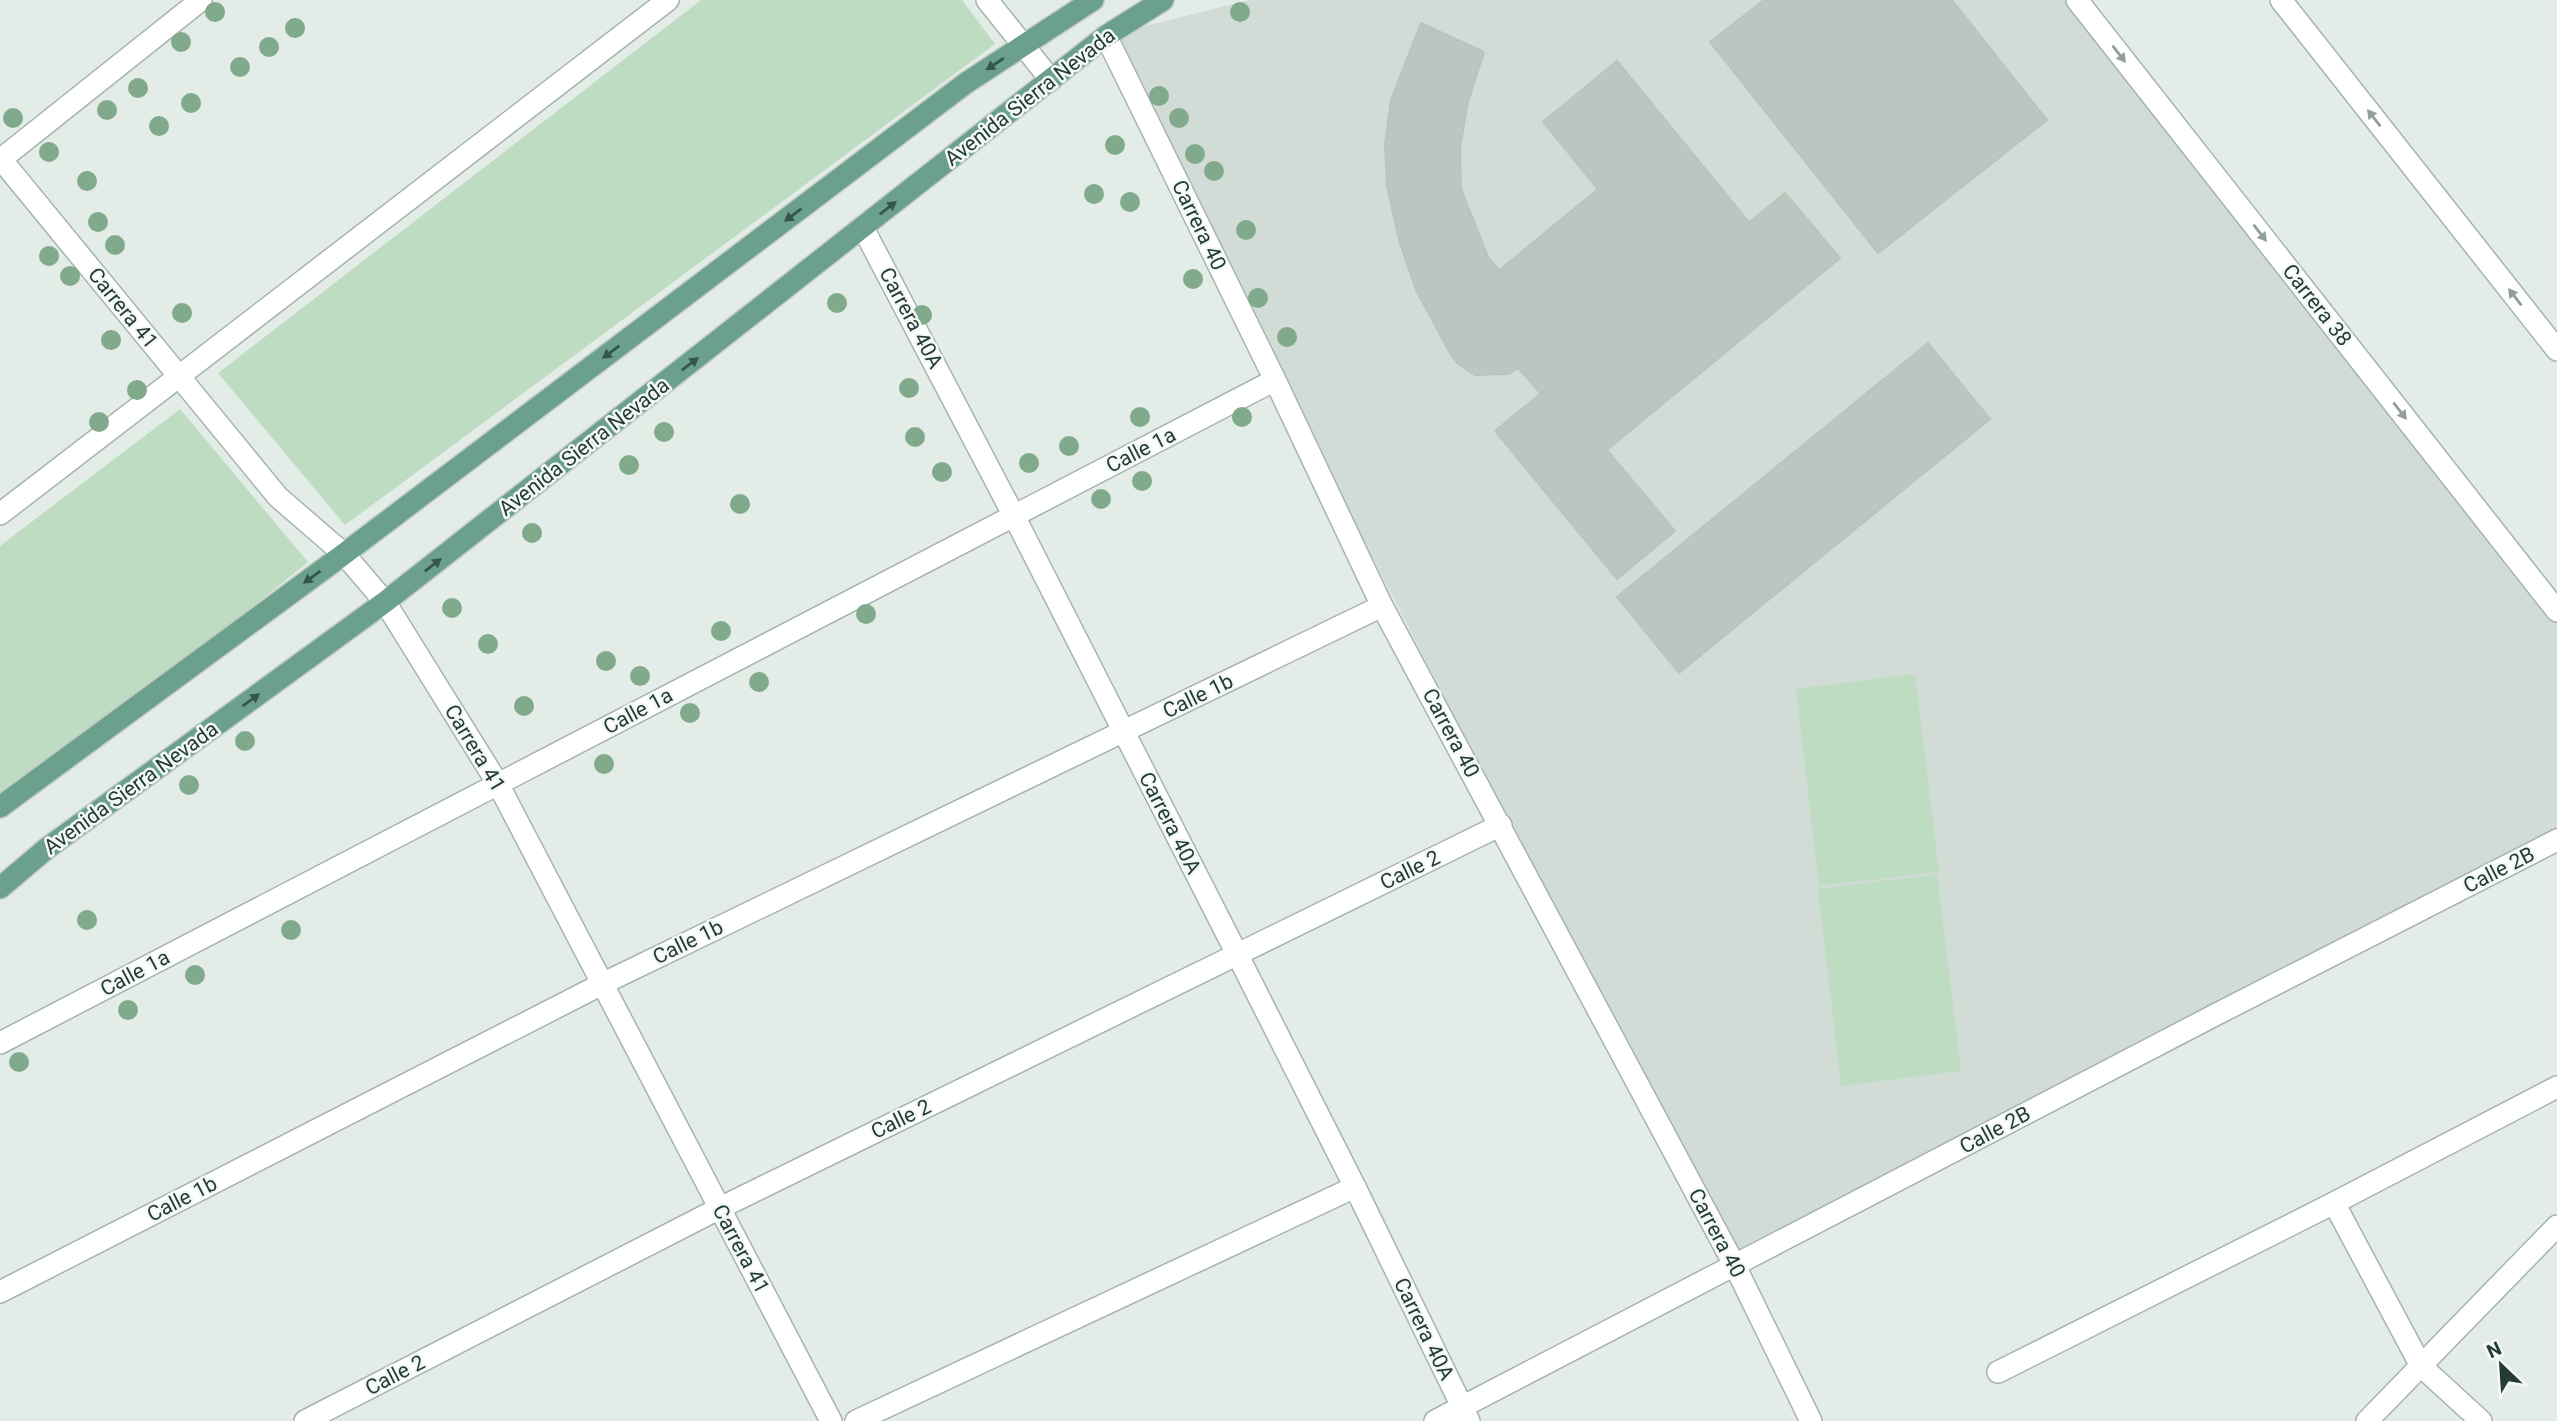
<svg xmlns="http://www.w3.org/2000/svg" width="2557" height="1421" font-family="Roboto,sans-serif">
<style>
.built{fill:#d2dcd6}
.green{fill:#bddcc2}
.building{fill:#b9c7c0;stroke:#b6c6bd;stroke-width:2}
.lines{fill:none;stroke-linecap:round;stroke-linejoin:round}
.minor-casing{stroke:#a6b4ad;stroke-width:24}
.major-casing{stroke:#c2c9c6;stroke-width:24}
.minor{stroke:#fff;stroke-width:21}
.major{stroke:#6aa08c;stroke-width:21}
.tree{fill:#81a98c}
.oneway{fill:#929e99}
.oneway2{fill:#365649}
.labels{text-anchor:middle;stroke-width:5;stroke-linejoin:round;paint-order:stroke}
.street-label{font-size:21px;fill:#243d33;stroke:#f4f9f6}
</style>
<rect width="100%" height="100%" fill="#e3ece7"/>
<polygon class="built" points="1249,0 2077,0 2557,611 2557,841 1735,1266 1106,36"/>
<g class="green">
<polygon points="701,0 962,0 995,44 345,525 218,373"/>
<polygon points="180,409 308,562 0,810 0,546"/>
<polygon points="1915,674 1939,872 1819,886 1796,689"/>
<polygon points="1937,874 1961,1071 1841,1086 1818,889"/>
</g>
<g class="building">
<polygon points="1764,0 1952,0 2047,120 1878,253 1710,42"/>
<polygon points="1421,23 1484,52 1468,102 1460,148 1461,189 1489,259 1499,270 1463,300 1449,319 1450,353 1416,290 1399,240 1387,186 1385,144 1391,100"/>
<polygon points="1617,61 1749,222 1541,394 1518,368 1509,374 1475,375 1457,363 1450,353 1449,319 1463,300 1598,189 1543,122"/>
<polygon points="1785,193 1840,258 1607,450 1675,531 1617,579 1495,431"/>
<polygon points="1928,343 1990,419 1679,673 1617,597"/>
</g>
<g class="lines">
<defs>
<g id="minor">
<polyline points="987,0 1051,80"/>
<polyline points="2077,0 2557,611"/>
<polyline points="2281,0 2557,350"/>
<polyline points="1106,36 1275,380 1382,606 1735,1266 1811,1421"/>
<polyline points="0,158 278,497 344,554 385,602 498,784 831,1421"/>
<polyline points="0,160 201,0"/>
<polyline points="863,228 1014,516 1237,954 1355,1187 1469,1421"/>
<polyline points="0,514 668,0"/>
<polyline points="0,1043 1275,380"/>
<polyline points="2334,1203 2421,1366 2481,1421"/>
<polyline points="0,1292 602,984 1382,606"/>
<polyline points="1998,1372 2334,1203 2557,1087"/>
<polyline points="305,1421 720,1208 1501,825"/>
<polyline points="856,1421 1355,1187"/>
<polyline points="1435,1421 2215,1015 2557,840"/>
<polyline points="2367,1421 2557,1226"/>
</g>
<g id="major">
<polyline points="0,807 344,554 966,83 1093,0"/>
<polyline points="0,888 46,849 385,602 1106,36 1163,0"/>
</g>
</defs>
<use href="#minor" class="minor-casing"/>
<use href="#major" class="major-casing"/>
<use href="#minor" class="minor"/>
<use href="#major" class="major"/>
</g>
<g class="tree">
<circle cx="215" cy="12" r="10"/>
<circle cx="1240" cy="12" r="10"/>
<circle cx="295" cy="28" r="10"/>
<circle cx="181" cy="42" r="10"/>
<circle cx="269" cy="47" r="10"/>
<circle cx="240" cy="67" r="10"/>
<circle cx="138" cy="88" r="10"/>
<circle cx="1159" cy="96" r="10"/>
<circle cx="191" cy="103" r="10"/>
<circle cx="107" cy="110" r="10"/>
<circle cx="13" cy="118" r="10"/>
<circle cx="1179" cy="118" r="10"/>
<circle cx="159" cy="126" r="10"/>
<circle cx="1115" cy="145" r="10"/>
<circle cx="49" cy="152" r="10"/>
<circle cx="1195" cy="154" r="10"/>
<circle cx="1214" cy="171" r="10"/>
<circle cx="87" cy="181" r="10"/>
<circle cx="1094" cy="194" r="10"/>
<circle cx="1130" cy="202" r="10"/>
<circle cx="98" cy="222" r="10"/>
<circle cx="1246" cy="230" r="10"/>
<circle cx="115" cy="245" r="10"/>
<circle cx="49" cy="256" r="10"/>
<circle cx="70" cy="276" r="10"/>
<circle cx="1193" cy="279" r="10"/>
<circle cx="1258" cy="298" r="10"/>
<circle cx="837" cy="303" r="10"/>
<circle cx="182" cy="313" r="10"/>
<circle cx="922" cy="315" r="10"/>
<circle cx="1287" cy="337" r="10"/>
<circle cx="111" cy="340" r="10"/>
<circle cx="909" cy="388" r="10"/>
<circle cx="137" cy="390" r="10"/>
<circle cx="1140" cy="417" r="10"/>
<circle cx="1242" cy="417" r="10"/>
<circle cx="99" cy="422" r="10"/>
<circle cx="664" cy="432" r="10"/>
<circle cx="915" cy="437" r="10"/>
<circle cx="1069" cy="446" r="10"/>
<circle cx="1029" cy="463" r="10"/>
<circle cx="629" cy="465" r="10"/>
<circle cx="942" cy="472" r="10"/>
<circle cx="1142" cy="481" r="10"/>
<circle cx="1101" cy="499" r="10"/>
<circle cx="740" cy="504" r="10"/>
<circle cx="532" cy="533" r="10"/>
<circle cx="452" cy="608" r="10"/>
<circle cx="866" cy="614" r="10"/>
<circle cx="721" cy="631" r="10"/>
<circle cx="488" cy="644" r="10"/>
<circle cx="606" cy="661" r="10"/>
<circle cx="640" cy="676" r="10"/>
<circle cx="759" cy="682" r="10"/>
<circle cx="524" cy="706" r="10"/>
<circle cx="690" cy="713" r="10"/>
<circle cx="245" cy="741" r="10"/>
<circle cx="604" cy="764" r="10"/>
<circle cx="189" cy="785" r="10"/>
<circle cx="87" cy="920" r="10"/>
<circle cx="291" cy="930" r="10"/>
<circle cx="195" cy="975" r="10"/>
<circle cx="128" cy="1010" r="10"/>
<circle cx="19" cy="1062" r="10"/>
</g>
<defs><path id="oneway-solid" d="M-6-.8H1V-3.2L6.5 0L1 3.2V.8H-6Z" transform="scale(1.75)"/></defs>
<g class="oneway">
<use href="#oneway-solid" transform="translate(2119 54) rotate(52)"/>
<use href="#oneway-solid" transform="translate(2374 118) rotate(-128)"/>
<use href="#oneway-solid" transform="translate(2260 233) rotate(52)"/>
<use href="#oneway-solid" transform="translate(2515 297) rotate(-128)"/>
<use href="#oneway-solid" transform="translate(2400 411) rotate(52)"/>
</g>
<g class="oneway2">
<use href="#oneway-solid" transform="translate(995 64) rotate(147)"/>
<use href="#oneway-solid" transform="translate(888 208) rotate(-38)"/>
<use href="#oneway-solid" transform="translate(793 215) rotate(143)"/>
<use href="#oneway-solid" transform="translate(611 352) rotate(143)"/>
<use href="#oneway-solid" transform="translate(690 364) rotate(-38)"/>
<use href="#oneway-solid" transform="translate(433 565) rotate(-38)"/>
<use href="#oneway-solid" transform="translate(312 577) rotate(144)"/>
<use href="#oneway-solid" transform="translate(251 700) rotate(-36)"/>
</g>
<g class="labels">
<g class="street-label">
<text transform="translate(1030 97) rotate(-38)" y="7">Avenida Sierra Nevada</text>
<text transform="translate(1199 225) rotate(64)" y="7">Carrera 40</text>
<text transform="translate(2317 305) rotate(52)" y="7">Carrera 38</text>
<text transform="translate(123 308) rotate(51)" y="7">Carrera 41</text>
<text transform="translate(911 318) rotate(62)" y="7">Carrera 40A</text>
<text transform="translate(584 447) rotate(-38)" y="7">Avenida Sierra Nevada</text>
<text transform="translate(1141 450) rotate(-27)" y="7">Calle 1a</text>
<text transform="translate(1198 696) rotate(-26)" y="7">Calle 1b</text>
<text transform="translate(638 711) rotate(-28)" y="7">Calle 1a</text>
<text transform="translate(1451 733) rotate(62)" y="7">Carrera 40</text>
<text transform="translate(475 748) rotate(59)" y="7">Carrera 41</text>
<text transform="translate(131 788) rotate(-36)" y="7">Avenida Sierra Nevada</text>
<text transform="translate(1170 823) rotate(63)" y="7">Carrera 40A</text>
<text transform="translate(1410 870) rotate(-26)" y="7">Calle 2</text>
<text transform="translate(2499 870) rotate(-27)" y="7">Calle 2B</text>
<text transform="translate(688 942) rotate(-26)" y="7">Calle 1b</text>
<text transform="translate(135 973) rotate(-28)" y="7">Calle 1a</text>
<text transform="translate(901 1119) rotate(-26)" y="7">Calle 2</text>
<text transform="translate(1995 1130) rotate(-28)" y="7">Calle 2B</text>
<text transform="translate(182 1199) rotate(-27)" y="7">Calle 1b</text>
<text transform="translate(1717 1233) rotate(62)" y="7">Carrera 40</text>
<text transform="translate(741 1249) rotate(62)" y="7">Carrera 41</text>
<text transform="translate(1424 1329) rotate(64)" y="7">Carrera 40A</text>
<text transform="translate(395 1375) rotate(-27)" y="7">Calle 2</text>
</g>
</g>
<g transform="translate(2501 1365) rotate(335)" stroke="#f4f9f6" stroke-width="5" paint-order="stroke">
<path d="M0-5L12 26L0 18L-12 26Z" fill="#243d33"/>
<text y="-10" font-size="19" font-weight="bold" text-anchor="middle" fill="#243d33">N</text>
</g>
</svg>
